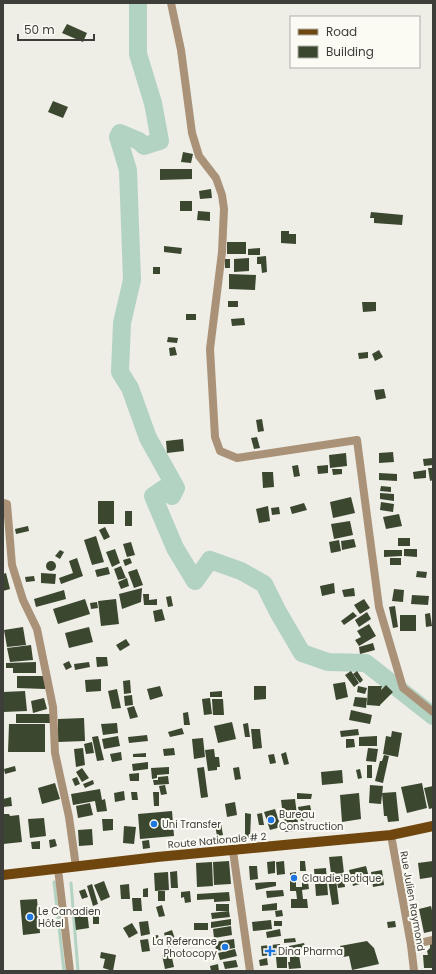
<svg xmlns="http://www.w3.org/2000/svg" width="436" height="974" font-family="Poppins,sans-serif">
<style>
.lines{fill:none;stroke-linecap:round;stroke-linejoin:round}
.stream{stroke:#b2d3c2;stroke-width:3}
.river{stroke:#b2d3c2;stroke-width:18}
.building{fill:#3b472f}
.street{stroke:#aa9278;stroke-width:8}
.primary{stroke:#70460f;stroke-width:10}
.poi-dot{fill:#1e76e0;stroke:#fbfaf3;stroke-width:1.5}
.labels{text-anchor:middle;stroke-width:4;stroke-linejoin:round;paint-order:stroke}
.poi-label{font-size:10px;fill:#3d3d3a;stroke:#fbfaf3;text-anchor:start}
.street-label{font-size:10px;fill:#3d3d3a;stroke:#fbfaf3}
</style>
<rect width="100%" height="100%" fill="#eeede6"/>
<g class="lines">
<g class="stream">
<polyline points="54,882 64,971"/>
<polyline points="71,883 78,971"/>
</g>
<polyline class="river" points="138,3 138,54 153,103 160,141 144,146 139,141 120,133 118,137 128,170 132,280 122,323 120,372 130,388 148,438 176,488 172,496 163,489 153,496 175,548 195,581 210,560 241,571 264,584 278,612 302,653 328,662 366,663 433,716"/>
</g>
<g class="building">
<polygon points="67,24 87,33 83,42 62,33"/>
<polygon points="53,101 68,107 63,118 48,112"/>
<polygon points="183,152 193,154 191,163 181,162"/>
<polygon points="160,169 192,169 192,179 160,180"/>
<polygon points="211,189 212,198 200,199 199,191"/>
<rect x="180" y="201" width="12" height="10"/>
<polygon points="198,211 210,212 210,221 197,220"/>
<polygon points="371,212 403,215 402,225 374,223 374,218 370,218"/>
<polygon points="281,231 289,231 289,234 296,234 296,244 281,243"/>
<rect x="227" y="242" width="19" height="12"/>
<polygon points="164,246 182,248 181,254 164,252"/>
<polygon points="260,248 260,255 248,255 248,249"/>
<polygon points="266,256 267,272 262,273 261,264 257,264 257,257"/>
<polygon points="249,258 249,271 234,272 234,259"/>
<rect x="225" y="259" width="5" height="9"/>
<rect x="153" y="267" width="7" height="7"/>
<polygon points="229,274 256,275 255,290 229,289"/>
<rect x="228" y="301" width="10" height="6"/>
<polygon points="362,302 376,302 376,311 363,312"/>
<rect x="186" y="314" width="10" height="6"/>
<polygon points="244,318 245,325 232,326 231,319"/>
<polygon points="168,337 178,338 177,343 167,342"/>
<polygon points="175,347 177,355 170,356 169,348"/>
<polygon points="379,350 383,357 375,361 372,354"/>
<polygon points="368,352 368,358 359,359 358,353"/>
<polygon points="384,389 386,398 376,400 374,390"/>
<polygon points="262,419 264,431 258,432 256,420"/>
<polygon points="257,437 260,448 254,449 251,438"/>
<polygon points="183,439 184,451 167,453 166,441"/>
<polygon points="393,452 394,462 379,463 379,453"/>
<polygon points="346,453 347,466 330,468 329,455"/>
<polygon points="433,458 433,465 424,466 423,459"/>
<polygon points="298,465 300,476 294,477 292,466"/>
<polygon points="328,465 328,473 318,474 317,466"/>
<polygon points="428,468 433,468 433,480 430,481"/>
<polygon points="332,469 342,469 342,474 333,475"/>
<polygon points="426,470 426,478 414,479 413,472"/>
<polygon points="262,472 273,472 274,487 263,488"/>
<polygon points="379,473 397,474 397,481 379,480"/>
<polygon points="381,486 391,487 391,492 380,491"/>
<polygon points="380,493 394,494 394,501 380,499"/>
<polygon points="351,497 355,513 333,518 330,502"/>
<rect x="98" y="501" width="16" height="23"/>
<polygon points="381,502 394,504 393,512 380,510"/>
<polygon points="304,503 307,510 292,514 290,507"/>
<polygon points="268,506 270,521 259,523 256,509"/>
<polygon points="279,507 280,514 272,515 271,508"/>
<rect x="125" y="511" width="7" height="15"/>
<polygon points="399,514 402,526 386,529 383,517"/>
<polygon points="350,521 353,535 334,539 331,524"/>
<polygon points="28,526 29,531 16,534 15,529"/>
<polygon points="105,527 110,537 104,540 99,530"/>
<polygon points="96,536 104,562 92,565 84,540"/>
<rect x="398" y="538" width="12" height="8"/>
<polygon points="354,539 356,547 342,550 341,541"/>
<polygon points="339,540 341,551 331,553 329,542"/>
<polygon points="131,542 135,555 127,557 123,544"/>
<polygon points="115,549 120,563 112,567 106,552"/>
<polygon points="404,549 417,549 417,557 404,556"/>
<polygon points="60,550 64,552 60,559 55,556"/>
<polygon points="384,550 402,550 402,556 384,557"/>
<polygon points="77,558 83,576 61,584 59,578 73,573 69,561"/>
<polygon points="130,558 132,563 125,566 123,560"/>
<rect x="390" y="558" width="11" height="7"/>
<circle cx="51" cy="566" r="5"/>
<polygon points="121,566 126,578 118,580 114,569"/>
<polygon points="108,567 110,574 97,577 95,570"/>
<polygon points="137,569 143,585 134,588 128,572"/>
<polygon points="417,571 427,572 426,578 416,577"/>
<polygon points="6,573 10,589 3,591 3,574"/>
<polygon points="41,573 56,574 55,584 41,583"/>
<polygon points="34,576 35,581 26,582 25,577"/>
<polygon points="127,578 129,586 121,589 118,582"/>
<polygon points="334,583 335,593 322,596 320,586"/>
<polygon points="142,588 141,602 122,609 119,594"/>
<polygon points="354,588 355,596 344,597 342,590"/>
<polygon points="394,589 404,590 403,602 392,601"/>
<polygon points="64,590 66,599 36,607 34,599"/>
<polygon points="143,594 149,594 149,600 157,599 157,605 144,605"/>
<polygon points="412,595 429,596 428,605 411,604"/>
<polygon points="171,596 173,606 168,607 166,597"/>
<polygon points="85,599 90,614 58,624 53,609"/>
<polygon points="116,599 119,624 101,626 98,601"/>
<polygon points="364,599 370,608 360,614 354,605"/>
<polygon points="97,602 98,608 91,609 90,603"/>
<polygon points="395,606 398,627 393,628 389,607"/>
<polygon points="162,609 165,620 155,622 153,611"/>
<polygon points="353,612 357,616 344,625 341,621"/>
<polygon points="367,612 371,619 359,627 355,620"/>
<polygon points="430,613 432,626 426,627 425,614"/>
<rect x="400" y="615" width="16" height="16"/>
<polygon points="369,624 376,636 359,646 355,640 361,637 357,631"/>
<polygon points="23,627 26,645 7,647 4,630"/>
<polygon points="89,627 93,642 69,648 65,633"/>
<polygon points="126,639 130,645 120,651 116,645"/>
<polygon points="373,643 375,650 360,654 359,647"/>
<polygon points="31,645 33,660 10,662 7,648"/>
<polygon points="96,657 107,657 108,666 97,667"/>
<polygon points="69,661 72,667 66,670 63,664"/>
<polygon points="36,662 36,673 13,673 13,668 6,668 6,663"/>
<polygon points="89,662 90,667 75,670 74,664"/>
<polygon points="351,671 359,683 354,687 345,675"/>
<polygon points="357,671 363,680 360,683 353,674"/>
<polygon points="17,676 46,676 45,689 17,688"/>
<polygon points="101,679 101,691 86,692 85,680"/>
<polygon points="130,680 131,693 124,694 123,681"/>
<polygon points="345,682 348,697 336,700 333,684"/>
<polygon points="386,685 393,692 380,705 380,706 367,705 368,686 382,686 381,690"/>
<polygon points="160,686 163,696 150,700 147,689"/>
<polygon points="254,686 266,686 266,699 254,700"/>
<polygon points="358,686 367,688 365,694 357,692"/>
<polygon points="117,689 121,708 112,709 108,691"/>
<polygon points="25,691 27,711 3,712 3,692"/>
<polygon points="222,691 222,697 210,697 210,692"/>
<polygon points="132,695 133,705 125,706 124,696"/>
<polygon points="355,697 367,698 366,708 353,706"/>
<polygon points="44,698 47,709 33,713 31,701"/>
<polygon points="210,698 212,714 204,715 202,699"/>
<polygon points="212,699 223,699 224,715 213,715"/>
<polygon points="134,706 138,717 130,719 127,708"/>
<polygon points="351,710 372,715 370,724 349,720"/>
<polygon points="188,712 190,725 184,725 183,713"/>
<rect x="16" y="714" width="34" height="9"/>
<polygon points="84,718 85,741 58,742 58,719"/>
<polygon points="232,722 236,739 218,743 214,726"/>
<polygon points="117,723 118,733 103,735 101,724"/>
<polygon points="248,723 250,737 245,737 243,724"/>
<polygon points="9,724 45,724 45,752 8,752"/>
<polygon points="182,728 184,734 170,737 168,732"/>
<polygon points="251,729 260,729 262,748 253,749"/>
<polygon points="358,729 359,735 341,737 340,731"/>
<polygon points="392,731 402,733 398,757 383,754 386,736 391,737"/>
<polygon points="147,735 148,741 129,743 128,737"/>
<polygon points="98,736 104,760 97,761 92,737"/>
<polygon points="118,736 120,746 104,749 102,739"/>
<polygon points="377,736 377,746 359,746 359,737"/>
<polygon points="203,738 205,757 194,759 192,739"/>
<polygon points="346,739 354,739 355,747 346,748"/>
<polygon points="92,742 94,753 86,754 84,744"/>
<polygon points="83,748 85,765 76,767 74,749"/>
<polygon points="174,748 175,755 164,756 163,749"/>
<polygon points="368,748 378,749 376,762 366,761"/>
<polygon points="214,749 215,757 219,757 220,767 217,767 217,770 208,771 205,750"/>
<polygon points="121,752 122,760 112,762 110,754"/>
<polygon points="286,752 289,764 284,765 281,754"/>
<polygon points="146,753 146,757 133,757 133,754"/>
<polygon points="274,754 276,763 270,764 268,755"/>
<polygon points="384,755 389,756 383,783 375,781 380,761 382,761"/>
<polygon points="148,762 148,769 133,771 132,764"/>
<rect x="367" y="765" width="5" height="13"/>
<polygon points="15,766 16,771 5,774 4,769"/>
<polygon points="169,767 169,774 157,775 157,778 152,779 151,768"/>
<polygon points="204,767 208,797 201,798 197,768"/>
<polygon points="239,767 241,779 235,780 233,768"/>
<polygon points="82,768 89,778 82,782 76,772"/>
<polygon points="360,769 362,778 358,779 356,770"/>
<polygon points="342,770 343,783 322,785 321,772"/>
<polygon points="139,773 139,781 130,781 129,774"/>
<polygon points="168,776 169,784 154,785 153,780 158,780 158,777"/>
<polygon points="77,777 80,784 75,786 72,779"/>
<polygon points="93,780 94,784 85,788 83,784"/>
<polygon points="55,783 60,799 42,804 38,788"/>
<polygon points="422,783 427,808 407,813 401,787"/>
<polygon points="165,785 167,794 161,795 159,786"/>
<polygon points="370,785 383,786 381,804 369,803"/>
<polygon points="433,786 433,808 429,809 424,788"/>
<polygon points="100,789 102,800 105,799 107,811 97,812 95,801 73,805 71,794"/>
<polygon points="124,791 125,800 115,802 114,793"/>
<polygon points="131,792 137,792 138,800 132,800"/>
<polygon points="153,792 159,792 159,806 154,806"/>
<polygon points="396,792 399,821 388,822 387,816 384,816 382,793"/>
<polygon points="297,793 312,794 311,799 297,799"/>
<polygon points="359,793 361,819 342,822 340,795"/>
<polygon points="11,797 12,806 3,807 3,799"/>
<polygon points="295,799 299,831 285,832 281,800"/>
<polygon points="235,802 237,815 227,817 225,804"/>
<polygon points="90,803 93,815 78,818 76,806"/>
<polygon points="310,805 313,819 301,821 298,807"/>
<polygon points="275,809 281,827 270,830 264,812"/>
<polygon points="172,811 174,836 140,839 138,814"/>
<polygon points="245,813 251,814 250,839 245,839"/>
<polygon points="262,813 264,825 259,825 257,814"/>
<polygon points="3,814 9,814 10,816 19,815 22,842 3,844"/>
<polygon points="44,818 46,836 30,838 28,819"/>
<polygon points="102,819 113,819 113,830 103,831"/>
<polygon points="221,824 223,835 217,836 215,825"/>
<polygon points="124,826 136,827 134,844 123,843"/>
<polygon points="92,829 93,845 79,846 78,830"/>
<polygon points="55,839 57,846 50,848 49,840"/>
<polygon points="149,840 150,848 143,849 142,841"/>
<polygon points="40,841 40,849 32,849 31,842"/>
<polygon points="342,856 344,873 331,874 329,857"/>
<polygon points="229,861 231,884 214,885 213,862"/>
<polygon points="275,861 275,873 268,874 267,862"/>
<polygon points="284,861 285,874 277,875 276,862"/>
<polygon points="300,861 305,861 306,871 300,871"/>
<polygon points="433,861 433,877 420,879 418,863"/>
<polygon points="212,862 213,886 197,887 196,863"/>
<polygon points="249,866 257,866 258,879 250,880"/>
<polygon points="366,866 370,881 353,886 349,870"/>
<polygon points="326,868 328,895 316,896 314,869"/>
<polygon points="382,870 384,885 373,887 371,872"/>
<polygon points="177,871 178,888 171,888 170,872"/>
<polygon points="168,872 169,890 155,891 154,873"/>
<polygon points="296,872 296,887 302,887 302,877 307,876 309,889 302,890 303,899 307,899 308,908 291,908 291,899 297,899 296,891 290,891 290,873"/>
<polygon points="343,874 345,887 338,888 336,876"/>
<polygon points="336,879 339,904 332,905 328,880"/>
<polygon points="104,881 110,897 101,901 94,885"/>
<polygon points="269,882 276,882 276,886 256,890 255,883"/>
<polygon points="92,884 98,904 93,906 87,886"/>
<polygon points="129,884 130,899 121,899 120,885"/>
<polygon points="148,888 148,897 143,897 143,889"/>
<polygon points="85,889 88,897 82,899 79,891"/>
<polygon points="283,890 284,896 267,898 266,891"/>
<rect x="158" y="891" width="7" height="10"/>
<polygon points="190,891 191,902 185,903 184,897 181,898 181,892"/>
<polygon points="229,892 230,901 214,902 214,899 197,900 197,894"/>
<polygon points="132,898 141,898 142,911 133,911"/>
<polygon points="37,899 40,933 23,935 20,900"/>
<polygon points="277,903 277,910 262,911 262,905"/>
<rect x="216" y="904" width="13" height="7"/>
<polygon points="162,905 165,916 159,917 156,907"/>
<polygon points="431,906 433,915 433,931 424,933 419,909"/>
<polygon points="282,910 283,916 276,917 275,911"/>
<polygon points="87,911 89,928 76,930 74,912"/>
<polygon points="229,911 230,917 212,919 211,913"/>
<rect x="93" y="916" width="6" height="8"/>
<polygon points="231,919 231,925 211,928 211,922"/>
<polygon points="271,920 272,929 253,931 252,922"/>
<polygon points="148,921 150,934 141,936 139,922"/>
<rect x="274" y="921" width="8" height="5"/>
<polygon points="395,921 396,927 388,928 387,922"/>
<polygon points="132,923 138,933 129,938 123,928"/>
<rect x="194" y="923" width="14" height="7"/>
<polygon points="231,926 232,935 214,938 213,929"/>
<polygon points="280,929 281,936 267,938 266,932"/>
<polygon points="172,930 177,945 168,948 164,933"/>
<polygon points="158,935 161,946 154,947 152,936"/>
<polygon points="295,938 296,942 284,943 284,939"/>
<polygon points="148,939 150,951 142,952 140,940"/>
<polygon points="234,939 235,948 216,951 215,942"/>
<polygon points="367,941 374,948 379,964 352,970 349,956 343,957 340,946"/>
<polygon points="304,943 306,950 291,953 289,946"/>
<polygon points="433,943 433,968 424,968 423,955 428,955 427,951 430,948 430,944"/>
<polygon points="280,944 281,954 262,956 261,946"/>
<polygon points="235,949 237,956 220,960 218,953"/>
<polygon points="101,952 116,955 113,971 103,968 105,959 100,958"/>
<polygon points="171,953 174,967 165,969 162,955"/>
<polygon points="299,955 301,968 289,969 288,962 290,962 290,957"/>
<polygon points="276,957 287,957 287,968 277,968"/>
<polygon points="267,958 268,965 260,966 259,960"/>
<polygon points="236,960 238,967 225,969 223,962"/>
<polygon points="218,964 219,971 211,971 210,966"/>
</g>
<g class="lines">
<g class="street">
<polyline points="171,3 181,50 192,133 199,156 216,178 222,195 224,209 222,252 210,349 215,437 220,451 237,458 357,440 379,607 403,688 433,712"/>
<polyline points="3,503 7,504 12,565 23,600 37,629 53,707 55,753 69,817 76,867"/>
<polyline points="391,835 411,945 414,971"/>
<polyline points="233,851 250,971"/>
<polyline points="58,869 70,971"/>
<polyline points="411,945 433,940"/>
</g>
<polyline class="primary" points="3,875 157,857 391,835 433,826"/>
</g>
<g class="poi-dot">
<circle cx="271" cy="820" r="4"/>
<circle cx="154" cy="824" r="4"/>
<circle cx="294" cy="878" r="4"/>
<circle cx="30" cy="917" r="4"/>
<circle cx="225" cy="947" r="4"/>
<path d="M268 945h4v4h4v4h-4v4h-4v-4h-4v-4h4z"/>
</g>
<g class="labels">
<g class="poi-label">
<text x="279" y="818">Bureau<tspan x="279" dy="12">Construction</tspan></text>
<text x="162" y="828">Uni Transfer</text>
<text x="302" y="882">Claudie Botique</text>
<text x="38" y="915">Le Canadien<tspan x="38" dy="12">Hôtel</tspan></text>
<text x="217" y="945" text-anchor="end">La Referance<tspan x="217" dy="12">Photocopy</tspan></text>
<text x="278" y="955">Dina Pharma</text>
</g>
<g class="street-label">
<text transform="translate(217 840) rotate(-5)" y="4">Route Nationale # 2</text>
<text transform="translate(413 901) rotate(80)" y="4">Rue Julien Raymond</text>
</g>
</g>
<rect width="436" height="974" fill="none" stroke="#3d3d3a" stroke-width="8"/>
<rect x="290" y="16" width="130" height="52" fill="#fbfaf3" stroke="#afaea9"/>
<rect x="298" y="29" width="20" height="6" fill="#70460f" stroke="#afaea9"/>
<text x="326" y="36" font-size="12" fill="#3d3d3a">Road</text>
<rect x="298" y="46" width="20" height="12" fill="#3b472f" stroke="#afaea9"/>
<text x="326" y="56" font-size="12" fill="#3d3d3a">Building</text>
<path d="M18 34v6h76v-6" fill="none" stroke="#3d3d3a" stroke-width="2"/>
<text x="24" y="34" font-size="12" fill="#3d3d3a" stroke="#fbfaf3" stroke-width="3" paint-order="stroke">50 m</text>
</svg>
